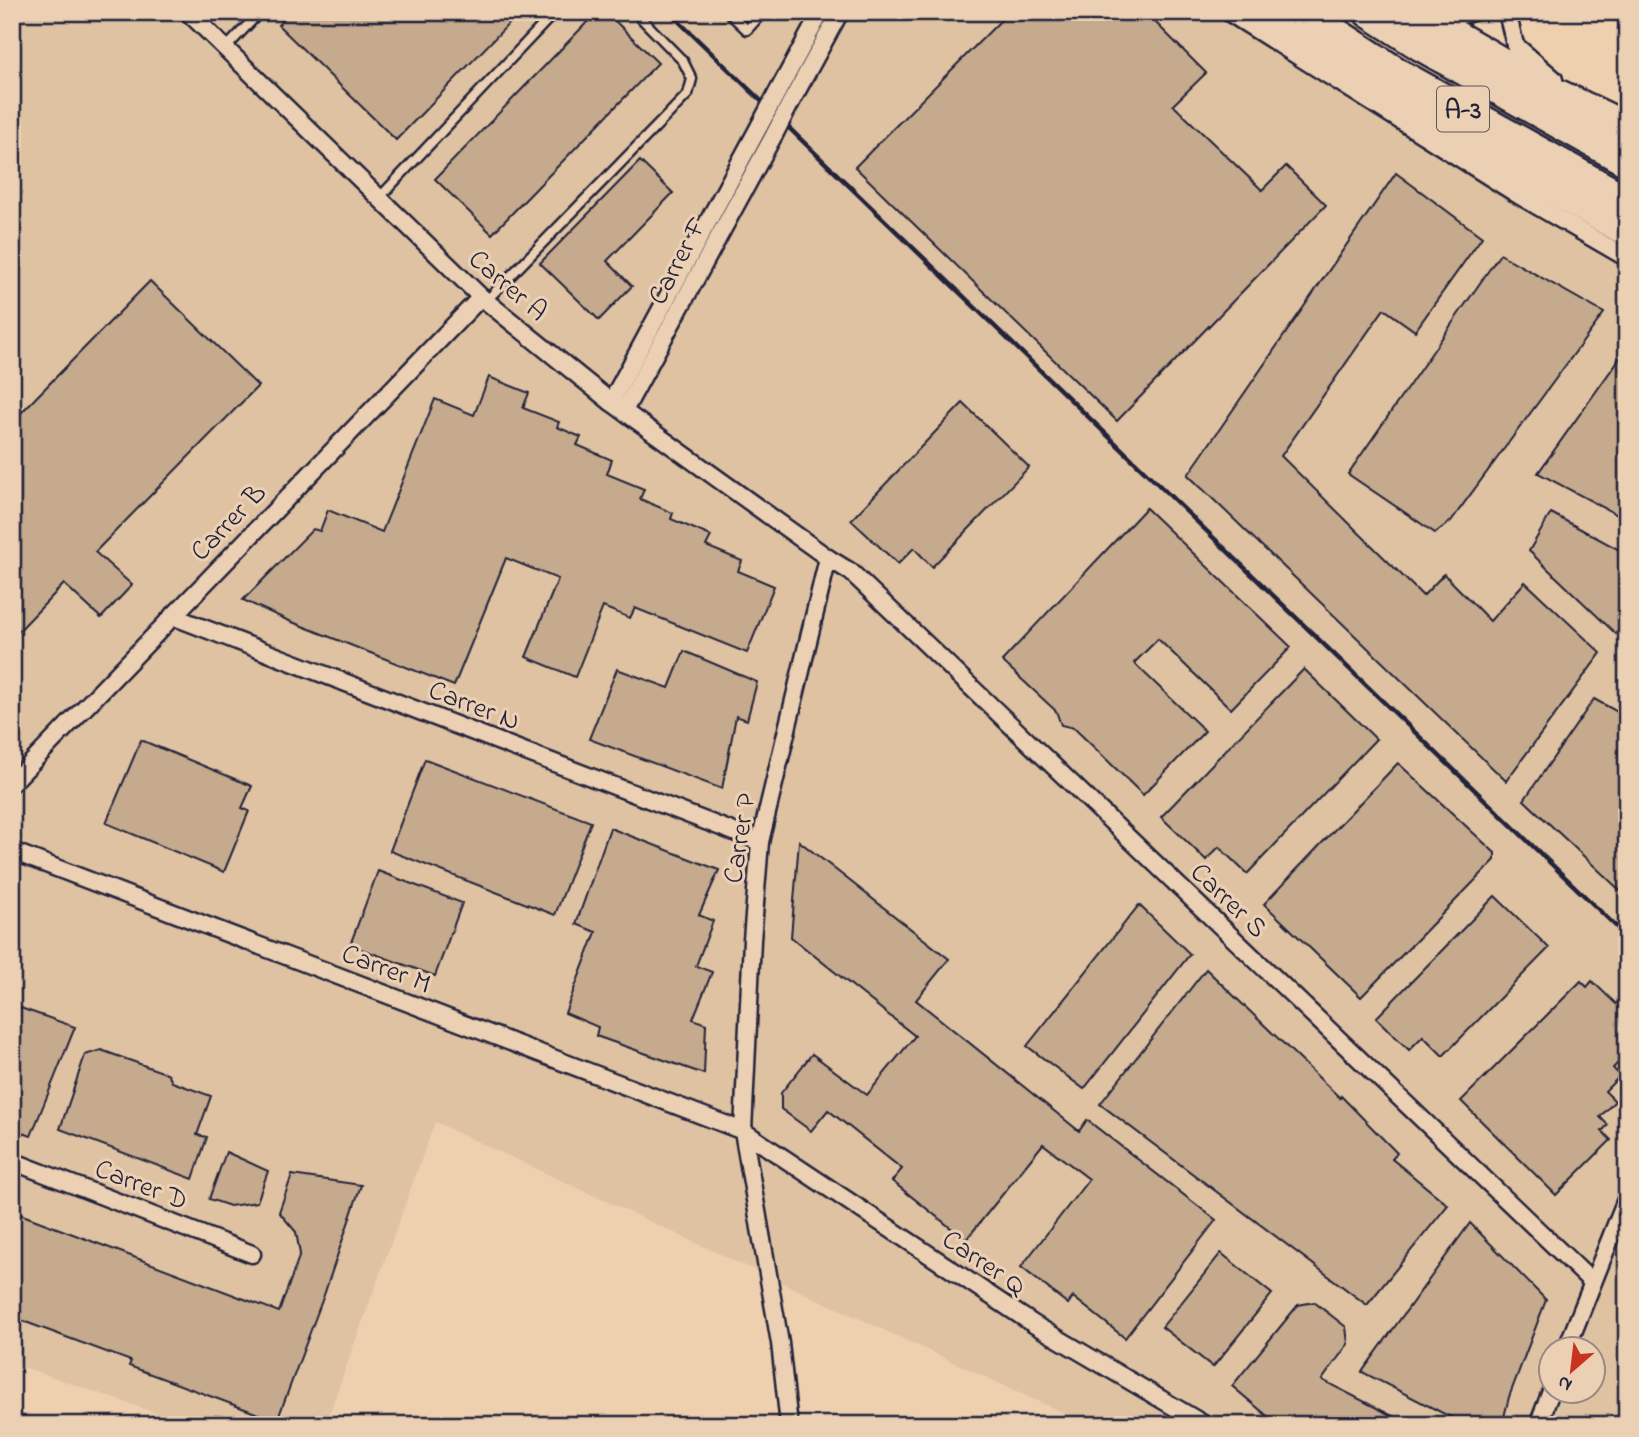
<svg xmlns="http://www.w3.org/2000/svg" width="1639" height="1437" font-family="'Indie Flower',sans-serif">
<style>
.built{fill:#dec2a2;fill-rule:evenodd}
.building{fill:#c5aa8d;stroke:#22223b;stroke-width:2}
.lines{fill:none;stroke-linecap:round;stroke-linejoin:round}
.lane-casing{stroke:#22223b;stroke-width:13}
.street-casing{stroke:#22223b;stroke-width:21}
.highway-casing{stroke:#22223b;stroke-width:35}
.lane{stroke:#ecd0b3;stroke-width:8}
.street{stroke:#ecd0b3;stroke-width:16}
.highway{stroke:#ecd0b3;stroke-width:30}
.rail{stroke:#22223b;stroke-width:4.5}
.street-bridge-casing{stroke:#22223b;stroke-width:21;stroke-linecap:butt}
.street-bridge{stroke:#ecd0b3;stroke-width:16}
.labels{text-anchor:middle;stroke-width:6;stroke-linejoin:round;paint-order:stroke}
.shield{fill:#ecd0b3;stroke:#5f565f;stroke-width:2}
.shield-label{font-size:26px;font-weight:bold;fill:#22223b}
.street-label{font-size:28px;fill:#22223b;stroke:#ecd0b3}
</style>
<rect width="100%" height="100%" fill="#eed0ae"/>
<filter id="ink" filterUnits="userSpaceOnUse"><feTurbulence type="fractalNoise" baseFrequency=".0143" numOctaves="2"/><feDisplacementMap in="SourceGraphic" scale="14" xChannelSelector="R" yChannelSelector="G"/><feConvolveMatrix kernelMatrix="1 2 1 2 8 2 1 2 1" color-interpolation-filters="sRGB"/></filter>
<g filter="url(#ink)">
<path class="built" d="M12 12H1248L1627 242V1425H1089L435 1122 325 1425H190L12 1363ZM1552 1350H1594V1392H1552Z"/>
<g class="building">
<polygon points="290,12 520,12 396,140 278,25"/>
<polygon points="597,12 606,12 658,63 492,234 435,179"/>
<polygon points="1009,12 1145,12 1206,73 1173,105 1262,190 1286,166 1326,205 1117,421 855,167"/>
<polygon points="640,161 673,193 607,261 632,286 599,320 540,263"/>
<polygon points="1396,173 1482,237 1415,331 1384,309 1281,456 1423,596 1444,574 1490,621 1525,582 1601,653 1506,781 1188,475"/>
<polygon points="1500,254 1604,313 1451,521 1435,533 1348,474"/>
<polygon points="150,281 258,386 95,552 132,585 101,618 64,584 12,638 12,422"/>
<polygon points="1627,348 1627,520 1538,473"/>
<polygon points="489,377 529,393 523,408 559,422 557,427 581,437 577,445 612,460 607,474 644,489 640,499 673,513 671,519 711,536 706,546 742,561 738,571 774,586 747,653 635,608 630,618 603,607 575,677 526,657 558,579 506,558 454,686 287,620 243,600 313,529 320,531 328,510 382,532 435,399 474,415"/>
<polygon points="963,403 1029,467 932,567 914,548 898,564 851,520"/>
<polygon points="1146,508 1291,647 1231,709 1158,639 1134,663 1205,731 1143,795 1074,728 1061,725 1056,711 1002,661"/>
<polygon points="1551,513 1627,554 1627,637 1618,631 1616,634 1529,551"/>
<polygon points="684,651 757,682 747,720 736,716 722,789 589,739 617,669 669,688"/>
<polygon points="1304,669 1376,739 1247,874 1219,847 1206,860 1161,817"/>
<polygon points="1594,699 1627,717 1627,897 1524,800"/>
<polygon points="141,740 252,786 242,808 249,811 224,872 106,823"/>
<polygon points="425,759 591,822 555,915 390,851"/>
<polygon points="1398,763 1495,853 1495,860 1361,997 1264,904"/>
<polygon points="610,828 719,870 699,915 713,921 696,966 712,972 693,1019 706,1024 704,1074 596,1036 598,1027 565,1013 596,932 576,924"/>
<polygon points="799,841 949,959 916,1000 1079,1131 1087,1120 1216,1220 1125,1338 1073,1297 1068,1304 1021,1267 1089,1179 1043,1144 966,1240 892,1181 902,1169 828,1110 811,1131 781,1109 781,1093 812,1054 867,1095 915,1036 791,937"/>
<polygon points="378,871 462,903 435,976 350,945"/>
<polygon points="1495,896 1549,948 1443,1056 1423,1036 1409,1050 1376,1018"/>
<polygon points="1139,905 1190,954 1084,1089 1027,1046"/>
<polygon points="1206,969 1340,1098 1341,1096 1397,1153 1392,1159 1448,1205 1367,1305 1100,1104"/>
<polygon points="1581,981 1587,987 1592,981 1616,1004 1627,994 1627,1054 1613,1068 1620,1076 1605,1091 1615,1101 1600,1117 1608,1125 1602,1131 1611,1140 1556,1195 1461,1101"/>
<polygon points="12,1005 75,1027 31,1136 12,1129"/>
<polygon points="101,1050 168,1074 172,1082 211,1096 197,1135 207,1137 193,1179 60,1129 85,1055"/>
<polygon points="226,1152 268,1171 257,1202 230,1206 209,1199"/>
<polygon points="292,1175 361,1185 324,1295 277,1421 129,1366 131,1361 12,1317 12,1211 279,1312 300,1254 296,1232 279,1212"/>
<polygon points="1470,1223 1546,1300 1509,1397 1502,1425 1466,1425 1362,1372"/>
<polygon points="1221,1253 1272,1294 1213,1367 1162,1327"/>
<polygon points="1314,1302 1346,1327 1348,1344 1322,1380 1410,1425 1278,1425 1232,1386 1298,1305"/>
</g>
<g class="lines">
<defs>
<g id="lane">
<polyline points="728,12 747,30 763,12"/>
<polyline points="225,49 260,12"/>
<polyline points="379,198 555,12"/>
<polyline points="486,301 688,94 692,79 683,61 635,12"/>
</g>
<g id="street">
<polyline points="188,12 481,297 611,402 828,558 851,572 1592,1282"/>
<polyline points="1228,12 1520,196 1627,258"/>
<polyline points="1507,12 1515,45 1554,79"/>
<polyline points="1449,18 1473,12"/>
<polyline points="777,93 821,12"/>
<polyline points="791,102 840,12"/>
<polyline points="611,402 760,125"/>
<polyline points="624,411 775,133"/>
<polyline points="172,616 760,842"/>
<polyline points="12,783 481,297"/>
<polyline points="12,851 743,1131 1035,1325 1205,1425"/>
<polyline points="12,1161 252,1254"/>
<polyline points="1566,1350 1627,1197"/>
<polyline points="789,1425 780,1343 743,1131 752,940 760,842 828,558"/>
<polyline points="1538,1425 1552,1389"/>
</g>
<g id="highway">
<polyline points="1261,12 1341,63 1381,92 1627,231"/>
<polyline points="1303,12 1400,75 1627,201"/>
<polyline points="1369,12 1422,46 1627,161"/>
<polyline points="1414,12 1550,91 1627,128"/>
</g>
</defs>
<use href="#lane" class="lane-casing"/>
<use href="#street" class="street-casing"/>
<use href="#highway" class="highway-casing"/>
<use href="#lane" class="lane"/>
<use href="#street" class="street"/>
<use href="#highway" class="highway"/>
<polyline class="rail" points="669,12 1627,937"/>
<defs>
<g id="street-bridge">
<polyline points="760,125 777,93"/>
<polyline points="775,133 791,102"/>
</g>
</defs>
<use href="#street-bridge" class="street-bridge-casing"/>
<use href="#street-bridge" class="street-bridge"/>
</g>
</g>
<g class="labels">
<rect class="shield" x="1437" y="86.5" width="52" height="45" rx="5"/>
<g class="shield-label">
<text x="1463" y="118">A-3</text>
</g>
<g class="street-label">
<text transform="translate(676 260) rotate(-62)" y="10">Carrer F</text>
<text transform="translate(509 284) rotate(41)" y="10">Carrer A</text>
<text transform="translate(227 521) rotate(-46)" y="10">Carrer B</text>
<text transform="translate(475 704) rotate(21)" y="10">Carrer N</text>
<text transform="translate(738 838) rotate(-81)" y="10">Carrer P</text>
<text transform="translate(1230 899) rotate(44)" y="10">Carrer S</text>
<text transform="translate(387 967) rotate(21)" y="10">Carrer M</text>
<text transform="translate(142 1183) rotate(21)" y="10">Carrer D</text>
<text transform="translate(985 1261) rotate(34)" y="10">Carrer Q</text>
</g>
</g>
<rect width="1639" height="1437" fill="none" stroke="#ecd0b3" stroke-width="42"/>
<rect x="21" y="21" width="1597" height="1395" fill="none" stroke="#22223b" stroke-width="2.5" filter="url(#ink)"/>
<g transform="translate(1572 1370) rotate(208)"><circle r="33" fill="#ecd0b3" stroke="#9b8a83" stroke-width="2"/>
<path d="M0-5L12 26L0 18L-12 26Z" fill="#c8321e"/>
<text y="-10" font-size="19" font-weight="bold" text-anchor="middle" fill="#22223b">N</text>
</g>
</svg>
